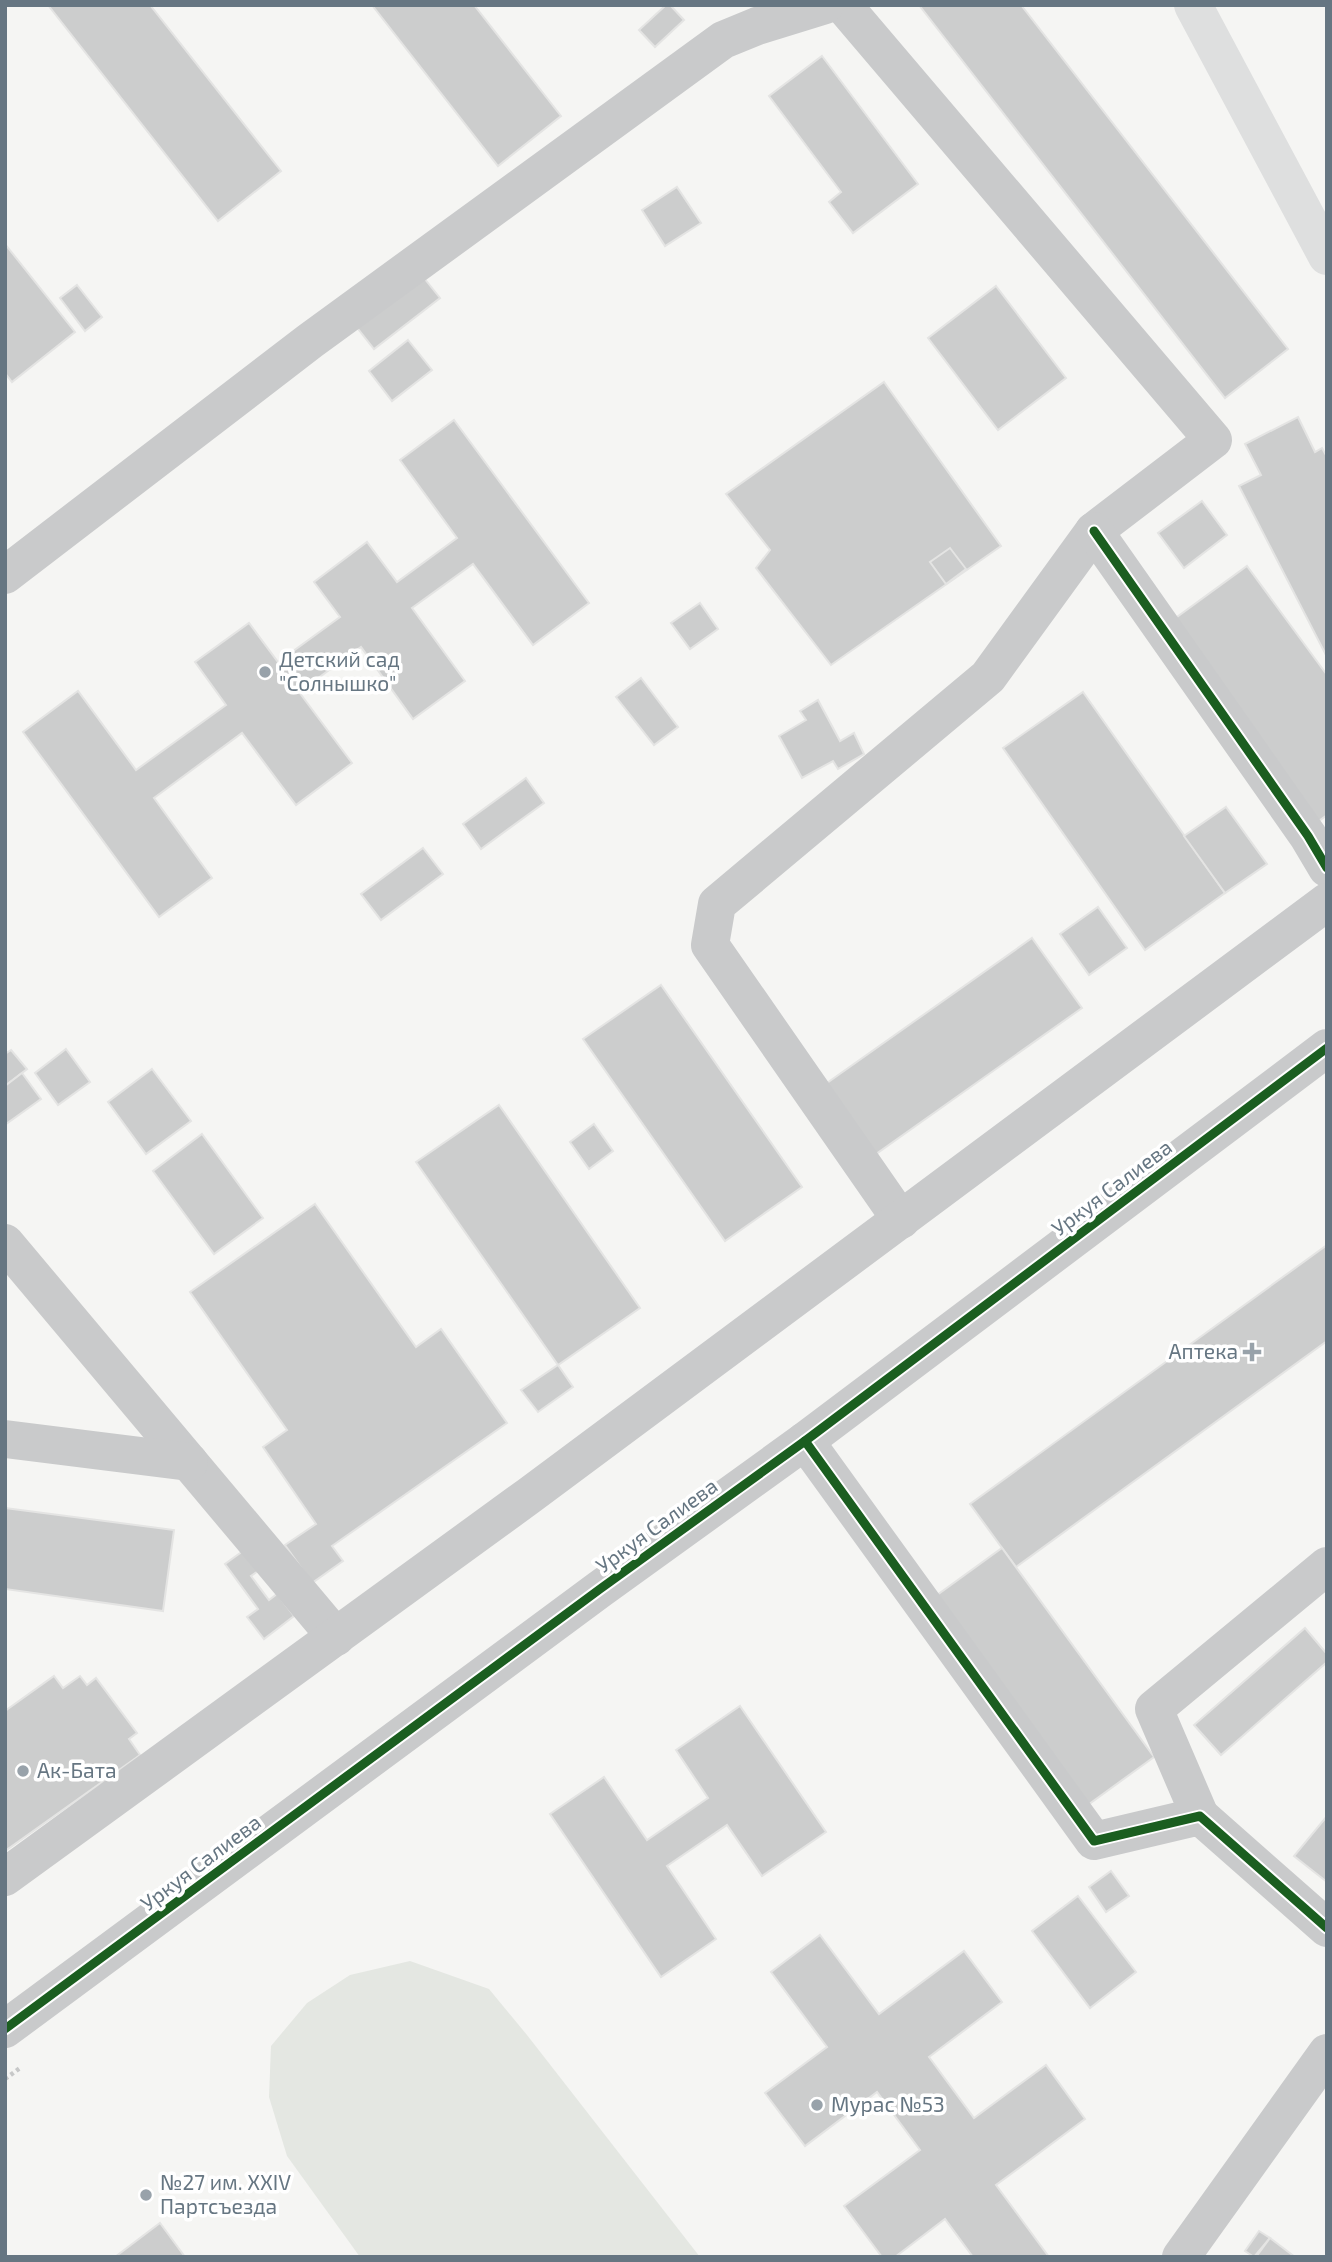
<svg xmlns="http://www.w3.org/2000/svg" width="1332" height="2262" font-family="'Exo 2',sans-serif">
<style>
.green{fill:#e4e7e2}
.building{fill:#cccdcd;stroke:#e4e4e3;stroke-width:2}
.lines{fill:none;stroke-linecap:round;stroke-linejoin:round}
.path{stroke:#c7c8c8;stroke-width:4.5;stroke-dasharray:3.5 3.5;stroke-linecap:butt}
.minor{stroke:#c9cacb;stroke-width:38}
.highway{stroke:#dedfdf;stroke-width:38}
.cycleway-casing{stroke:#fff;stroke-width:13}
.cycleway{stroke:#1b5e20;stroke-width:9}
.poi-dot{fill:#98a2aa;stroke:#fff;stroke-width:2.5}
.labels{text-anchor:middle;stroke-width:7;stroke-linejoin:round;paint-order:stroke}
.poi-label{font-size:21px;fill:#667682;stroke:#fff;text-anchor:start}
.street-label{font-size:21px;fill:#667682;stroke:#fff}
</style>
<rect width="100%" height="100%" fill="#f5f5f3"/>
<polygon class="green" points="410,1961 489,1989 527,2035 700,2257 360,2257 287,2156 269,2097 271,2046 307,2003 350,1975"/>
<g class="building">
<polygon points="48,5 150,5 281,171 218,221"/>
<polygon points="372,5 474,5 561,116 498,166"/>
<polygon points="666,5 670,5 684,20 655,47 639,30"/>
<polygon points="919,5 1021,5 1288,349 1225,398"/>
<polygon points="822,56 918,184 853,233 829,202 841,192 769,96"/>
<polygon points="677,187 701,223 665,246 642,210"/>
<polygon points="5,244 75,332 12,382 5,373"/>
<polygon points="420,273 440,298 374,349 355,325"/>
<polygon points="77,285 102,317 85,331 60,298"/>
<polygon points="996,286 1066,378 998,430 928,338"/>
<polygon points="408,340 432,370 392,401 369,371"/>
<polygon points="884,382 1001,546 831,665 756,568 770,550 726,494"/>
<polygon points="1298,417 1315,452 1322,448 1327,457 1327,657 1239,486 1261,475 1245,444"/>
<polygon points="454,420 589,603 533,645 473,564 412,608 465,681 413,719 361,647 299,692 352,763 296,805 242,733 154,798 212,878 159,917 23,732 78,691 136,770 226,705 195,662 249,623 278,662 340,617 314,582 367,542 397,582 457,538 400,460"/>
<polygon points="1202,501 1227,535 1184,568 1158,533"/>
<polygon points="950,548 966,569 946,584 930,562"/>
<polygon points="1247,566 1327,675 1327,815 1312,826 1166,625"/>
<polygon points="700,603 718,629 690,649 671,623"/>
<polygon points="641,678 678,727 654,745 616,697"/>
<polygon points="1083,692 1225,893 1145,950 1003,748"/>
<polygon points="818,700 840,741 854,733 864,754 838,769 833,761 802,778 779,736 806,720 800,711"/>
<polygon points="526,778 544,803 481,849 463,824"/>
<polygon points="1226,807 1267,864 1225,893 1184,836"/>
<polygon points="423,848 443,874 381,920 361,894"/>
<polygon points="1098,907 1127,948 1089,975 1060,934"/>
<polygon points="1032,938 1082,1008 876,1154 827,1083"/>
<polygon points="661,985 802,1187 725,1241 583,1039"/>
<polygon points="66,1049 90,1082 58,1105 35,1073"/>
<polygon points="11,1050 27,1069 5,1086 5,1054"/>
<polygon points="152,1069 191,1121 146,1154 108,1102"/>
<polygon points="22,1073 41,1099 6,1124 5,1086"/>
<polygon points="499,1105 640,1308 558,1365 416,1162"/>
<polygon points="594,1124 613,1151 589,1169 570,1142"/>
<polygon points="202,1134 263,1218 214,1254 153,1171"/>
<polygon points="315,1204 416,1347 441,1329 507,1423 332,1546 343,1561 312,1583 285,1545 316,1524 263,1447 287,1430 190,1292"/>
<polygon points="1327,1245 1327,1341 1016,1567 970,1504"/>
<polygon points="558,1365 573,1387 538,1412 521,1390"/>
<polygon points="5,1508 174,1530 163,1611 5,1589"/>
<polygon points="250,1546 265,1566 251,1576 269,1600 277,1594 294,1616 264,1639 247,1617 258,1609 225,1564"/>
<polygon points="1002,1548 1154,1757 1085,1807 933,1598"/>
<polygon points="1305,1628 1327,1654 1327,1662 1221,1755 1194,1725"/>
<polygon points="54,1676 63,1688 80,1676 87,1685 96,1678 137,1733 129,1739 140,1755 5,1851 5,1711"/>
<polygon points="740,1706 826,1832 762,1876 727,1825 667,1866 716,1939 661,1977 550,1814 604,1777 647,1840 708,1798 676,1750"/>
<polygon points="1327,1816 1327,1882 1294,1856"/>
<polygon points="1111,1871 1129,1896 1106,1912 1089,1887"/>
<polygon points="1078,1896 1136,1972 1090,2008 1032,1931"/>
<polygon points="820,1935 879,2014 964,1951 1002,2002 929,2057 974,2118 1046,2065 1085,2119 996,2185 1049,2257 973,2257 945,2219 895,2257 882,2257 844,2206 920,2150 877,2092 805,2146 765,2093 827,2047 771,1972"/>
<polygon points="160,2223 185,2257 115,2257"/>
<polygon points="1259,2231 1270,2238 1254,2257 1245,2251"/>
<polygon points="1270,2238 1295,2257 1256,2257"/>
</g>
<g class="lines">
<polyline class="path" points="5,2079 20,2068"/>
<g class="minor">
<polyline points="843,5 1213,440 1094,531 988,677 717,904 710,945 901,1220"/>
<polyline points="1094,531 1308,836 1327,868"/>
<polyline points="5,575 310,341 723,40 757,26 825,5"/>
<polyline points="5,1243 336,1637"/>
<polyline points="5,1439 189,1462"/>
<polyline points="805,1441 1094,1841 1200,1816 1327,1928"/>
<polyline points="1200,1816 1154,1709 1327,1566"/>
<polyline points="5,1877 530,1495 1327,902"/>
<polyline points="5,2029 600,1589 805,1441 1327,1048"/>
<polyline points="1181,2257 1327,2053"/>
</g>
<polyline class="highway" points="1193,5 1327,256"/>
<defs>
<g id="cycleway">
<polyline points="1094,531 1308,836 1327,868"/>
<polyline points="805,1441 1094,1841 1200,1816 1327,1928"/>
<polyline points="5,2029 600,1589 805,1441 1327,1048"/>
</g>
</defs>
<use href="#cycleway" class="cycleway-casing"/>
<use href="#cycleway" class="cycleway"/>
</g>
<g class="poi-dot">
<circle cx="265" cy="672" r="7"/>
<path d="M1248.5 1341.5h7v7h7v7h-7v7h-7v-7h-7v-7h7z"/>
<circle cx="23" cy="1771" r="7"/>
<circle cx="817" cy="2105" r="7"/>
<circle cx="146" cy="2195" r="7"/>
</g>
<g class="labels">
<g class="poi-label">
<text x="279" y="667">Детский сад<tspan x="279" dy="24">"Солнышко"</tspan></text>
<text x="1238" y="1359" text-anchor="end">Аптека</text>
<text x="37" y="1778">Ак-Бата</text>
<text x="831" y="2112">Мурас №53</text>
<text x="160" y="2190">№27 им. XXIV<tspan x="160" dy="24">Партсъезда</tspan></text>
</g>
<g class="street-label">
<text transform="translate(1112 1188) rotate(-37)" y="7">Уркуя Салиева</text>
<text transform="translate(657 1526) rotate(-36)" y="7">Уркуя Салиева</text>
<text transform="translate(201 1863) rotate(-37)" y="7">Уркуя Салиева</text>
</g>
</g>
<rect width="1332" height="2262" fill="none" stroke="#667682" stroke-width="14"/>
</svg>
